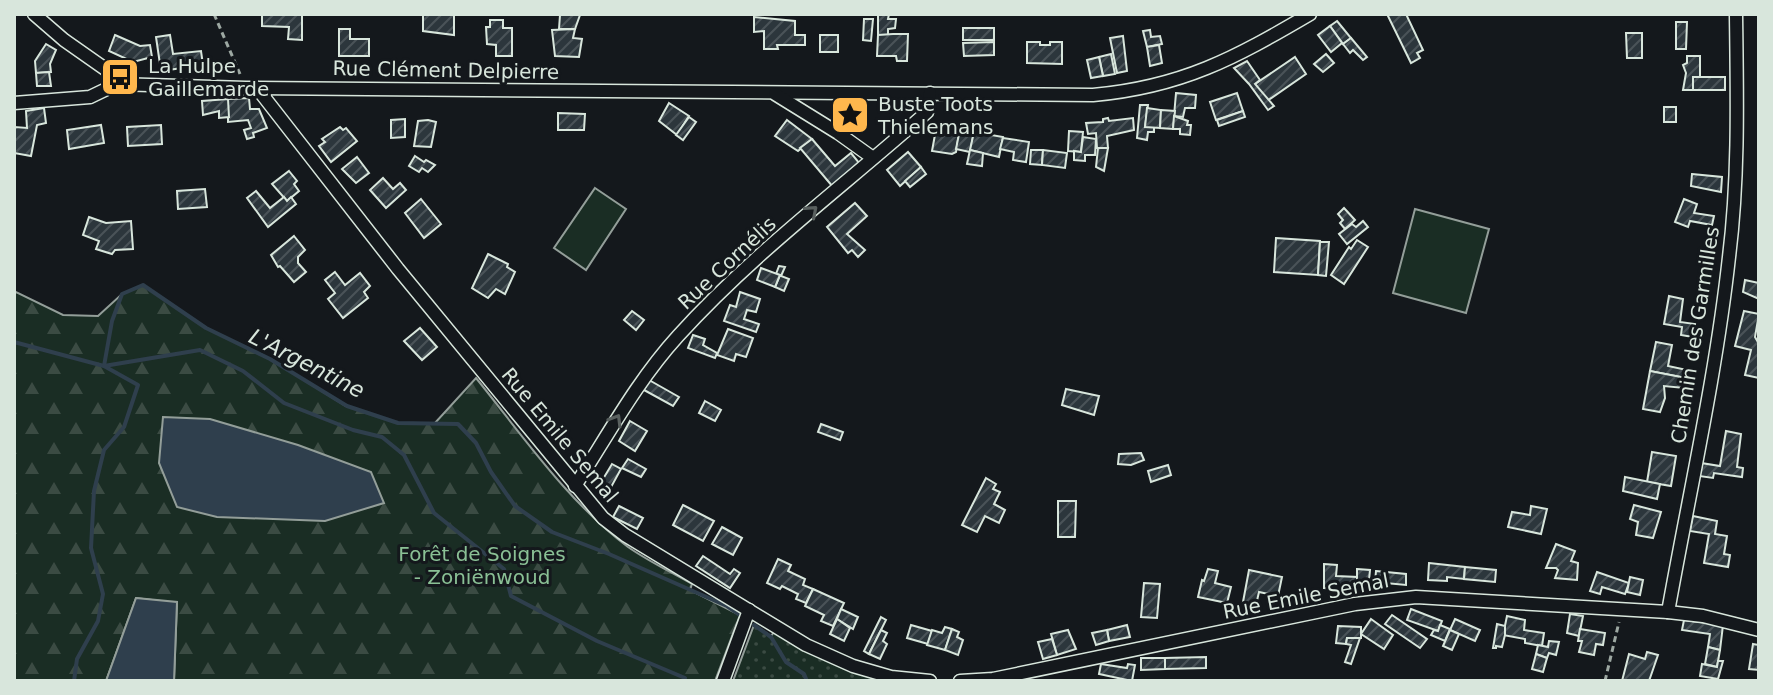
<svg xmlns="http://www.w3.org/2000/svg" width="1773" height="695" font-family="'DejaVu Sans',sans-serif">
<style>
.grass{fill:url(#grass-dots);stroke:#939e99;stroke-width:2}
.forest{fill:url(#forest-firs);stroke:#939e99;stroke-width:2}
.pitch{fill:#1a2d24;stroke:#939e99;stroke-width:2}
.water{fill:#2f3f4d;stroke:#939e99;stroke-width:2}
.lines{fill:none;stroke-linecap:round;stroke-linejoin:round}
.stream{stroke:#2f3f4d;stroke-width:4}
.building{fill:url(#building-hatch);stroke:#d8e6dc;stroke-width:2}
.street-casing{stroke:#d8e6dc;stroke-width:15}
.path{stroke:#9da8a2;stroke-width:3;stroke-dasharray:6 4;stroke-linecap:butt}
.street{stroke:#14181c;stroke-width:12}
.oneway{stroke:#59605f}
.labels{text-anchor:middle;stroke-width:6;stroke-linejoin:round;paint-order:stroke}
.poi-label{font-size:20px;fill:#d8e6dc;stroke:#14181c;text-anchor:start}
.street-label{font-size:20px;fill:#d8e6dc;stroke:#14181c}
.park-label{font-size:20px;fill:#8ac095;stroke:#14181c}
.water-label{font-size:22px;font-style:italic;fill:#d8e6dc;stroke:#14181c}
</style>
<defs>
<pattern id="grass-dots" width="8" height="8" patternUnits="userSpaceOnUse" patternTransform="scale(2)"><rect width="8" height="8" fill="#1a2d24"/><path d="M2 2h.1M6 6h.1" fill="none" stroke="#3b4b43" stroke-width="1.8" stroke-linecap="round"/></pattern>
<pattern id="forest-firs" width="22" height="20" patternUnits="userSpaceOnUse" patternTransform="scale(2)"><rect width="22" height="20" fill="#1a2d24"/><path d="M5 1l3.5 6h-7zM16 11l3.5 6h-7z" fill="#3b4b43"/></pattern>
<pattern id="building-hatch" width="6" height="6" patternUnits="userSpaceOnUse" patternTransform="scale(2)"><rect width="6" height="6" fill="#2c363c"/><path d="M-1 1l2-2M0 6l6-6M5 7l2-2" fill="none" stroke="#4a5358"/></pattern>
</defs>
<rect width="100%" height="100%" fill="#14181c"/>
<path class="grass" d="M754 625 771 636 774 632C809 654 844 670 884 681H733Z"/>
<path class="forest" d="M143 285 206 328 270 359 346 406 398 423H435L476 378C523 436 568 502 628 547 648 561 671 572 692 584L690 590 740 615 715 681H174L177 603 136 598 106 681H14V291L63 315 98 316 122 294Z"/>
<g class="pitch">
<polygon points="595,188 626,209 586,270 554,248"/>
<polygon points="1415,209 1489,229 1466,313 1393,293"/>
</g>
<g class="water">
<polygon points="163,417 210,419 298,445 371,472 384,503 325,521 217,517 177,507 159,463"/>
<polygon points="136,598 177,602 174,681 106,681"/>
</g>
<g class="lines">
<g class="stream">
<polyline points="14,342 104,366 200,350 243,371 284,403 353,430 382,437 404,455 434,513 504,569 511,596 597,641 685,678"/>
<polyline points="754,625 771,637 786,662 804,674 807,681"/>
<polyline points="74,681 77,659 98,621 103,594 91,548 94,491 104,450 124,427 138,385 104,366 112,321 122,294 143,285 206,328 270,359 347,406 398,423 458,424 476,443 491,472 515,506 552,532 609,554 727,606 740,615"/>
</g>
</g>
<g class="building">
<polygon points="262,14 302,14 302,40 288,39 289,27 262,26"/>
<polygon points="423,14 454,14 454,35 423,31"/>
<polygon points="878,14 889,14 888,19 896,19 895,28 888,29 888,35 878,35"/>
<polygon points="1387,14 1406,14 1423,50 1417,53 1420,58 1411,63"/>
<polygon points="560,15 580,15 575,29 559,29"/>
<polygon points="754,17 795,21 795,35 805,35 805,45 777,45 778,49 764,49 764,31 754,32"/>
<polygon points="864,19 873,19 871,41 863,40"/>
<polygon points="490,20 503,20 503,28 512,28 512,56 496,56 496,45 487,44 486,27 490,27"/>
<polygon points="1337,21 1351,38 1343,44 1330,26"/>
<polygon points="1676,22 1687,22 1686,49 1676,49"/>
<polygon points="1330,26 1342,43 1331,52 1318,35"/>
<rect x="963" y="28" width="31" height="12"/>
<polygon points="339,29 350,29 350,39 369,39 369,56 339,56"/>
<polygon points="575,29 573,38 582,39 579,57 555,56 552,30"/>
<polygon points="1150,30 1151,37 1160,36 1162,44 1147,47 1143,31"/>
<polygon points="1626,33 1642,33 1642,58 1627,58"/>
<polygon points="893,34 908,34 907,61 897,61 896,56 877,56 878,35"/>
<polygon points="115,35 140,46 150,45 152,57 133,62 109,51"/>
<polygon points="170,35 173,54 201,51 203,65 161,71 156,37"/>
<rect x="820" y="35" width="18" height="17"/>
<polygon points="1123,36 1127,71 1117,73 1110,38"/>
<polygon points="1351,38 1367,57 1363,60 1353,50 1350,53 1343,44"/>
<polygon points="994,42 994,55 964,56 963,43"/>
<polygon points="1027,42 1040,42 1040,45 1050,45 1050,42 1062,42 1062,64 1027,63"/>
<polygon points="46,44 56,50 50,64 51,72 36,73 35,61"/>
<polygon points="1159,45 1162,63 1150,66 1147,47"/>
<polygon points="1111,54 1115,74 1103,76 1099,57"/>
<polygon points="1326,54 1334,63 1323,72 1314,64"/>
<polygon points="1687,56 1700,56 1700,77 1693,77 1693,90 1683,90 1686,73 1683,65 1687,63"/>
<polygon points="1099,57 1103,76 1091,78 1087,60"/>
<polygon points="1295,57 1306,74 1267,101 1255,84"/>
<polygon points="1247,61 1260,80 1255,84 1274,106 1268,110 1249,84 1234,68"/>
<polygon points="49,72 51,86 37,86 36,73"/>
<rect x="1693" y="77" width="32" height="13"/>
<polygon points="1176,93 1196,95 1195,108 1185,108 1183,117 1174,116"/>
<polygon points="1237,93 1243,111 1216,120 1210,102"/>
<polygon points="249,98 250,109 259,109 267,128 253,133 254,137 247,139 244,130 251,128 248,120 228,122 228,99"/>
<polygon points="228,99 229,117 219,118 219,111 203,115 202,101"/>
<polygon points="669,103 689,116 677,135 659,121"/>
<polygon points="1140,105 1148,105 1145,127 1154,127 1154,132 1148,132 1147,140 1137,138"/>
<rect x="1664" y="107" width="12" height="15"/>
<polygon points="44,108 46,123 37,125 31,156 14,153 15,127 27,128 26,111"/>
<polygon points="1147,108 1161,110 1160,128 1145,127"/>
<polygon points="1161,110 1175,111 1173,129 1160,128"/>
<polygon points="1243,111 1245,117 1219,126 1217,120"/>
<polygon points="558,113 585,114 584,130 558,130"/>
<polygon points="1174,116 1188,121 1187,125 1191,125 1190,135 1180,134 1180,129 1173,129"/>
<polygon points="689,117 696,122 683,140 676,135"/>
<polygon points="1108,118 1109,121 1133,118 1134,130 1107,136 1108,148 1097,148 1096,133 1088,134 1086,123 1103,122 1103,119"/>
<polygon points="405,119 405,137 391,138 391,120"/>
<polygon points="428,120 436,122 431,147 414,146 418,121"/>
<polygon points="787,120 812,139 798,151 775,136"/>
<polygon points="937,124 960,128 956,152 952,154 932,151"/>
<polygon points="101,125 104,143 69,149 67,130"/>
<polygon points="161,125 162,144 128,146 127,127"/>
<polygon points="340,127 343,130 346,128 357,141 331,162 319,146 325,142 322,139"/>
<polygon points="960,129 974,132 970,152 956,149"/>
<polygon points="1069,131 1083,132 1081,152 1068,151"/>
<polygon points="974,132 1003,137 999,157 970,150"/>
<polygon points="1083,137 1096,139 1095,155 1085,155 1085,161 1074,160 1074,151 1081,152"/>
<polygon points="1003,138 1029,142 1026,162 1013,160 1014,152 1000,149"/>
<polygon points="812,139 835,166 851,153 860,164 833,187 800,148"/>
<polygon points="1098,148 1108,148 1104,171 1096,167"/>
<polygon points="970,150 983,153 982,166 967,164"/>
<polygon points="1031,150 1043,150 1042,165 1030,164"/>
<polygon points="1043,150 1067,153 1065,168 1042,165"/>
<polygon points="908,152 921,167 900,186 887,170"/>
<polygon points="415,156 424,162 426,160 435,165 428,172 422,168 419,172 409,166"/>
<polygon points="357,157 369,173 356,183 342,169"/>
<polygon points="921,167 926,174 910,187 905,181"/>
<polygon points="289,171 297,181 294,184 299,191 287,201 272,184"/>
<polygon points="1692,174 1722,177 1721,192 1691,186"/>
<polygon points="383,178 393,189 400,183 406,190 386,208 370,190"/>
<polygon points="205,189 207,207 178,209 177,191"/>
<polygon points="256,191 270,208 284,197 287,201 291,197 296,204 268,227 247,198"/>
<polygon points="421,199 441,224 424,238 405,213"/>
<polygon points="1684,199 1697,204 1694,213 1714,216 1712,225 1690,221 1688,227 1675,222"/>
<polygon points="855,203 867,216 847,234 865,250 858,257 852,250 848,253 827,227"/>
<polygon points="1344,208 1355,220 1345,229 1340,223 1343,220 1338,214"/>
<polygon points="89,217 106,223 131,221 133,249 115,250 112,254 96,249 99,241 83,235"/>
<polygon points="1363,221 1368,227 1347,244 1339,234 1352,224 1356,227"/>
<polygon points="294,236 305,250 298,257 298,263 306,272 294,282 280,266 278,267 271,255"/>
<polygon points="1276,238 1320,241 1318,275 1274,272"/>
<polygon points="1357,240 1368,247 1344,284 1331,275 1349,247 1351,249"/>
<polygon points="1320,242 1329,242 1326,276 1318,275"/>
<polygon points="488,254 508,264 507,267 515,272 505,294 496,289 488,298 472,288"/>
<polygon points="779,266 785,267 781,276 789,279 784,291 775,287 780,275 776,274"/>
<polygon points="761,268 780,275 775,287 757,280"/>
<polygon points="335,272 345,285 360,273 370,286 364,292 368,298 343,318 328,299 335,293 325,280"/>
<polygon points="1745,280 1759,283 1759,299 1743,292"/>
<polygon points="740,292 760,299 756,312 747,310 744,319 759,324 756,332 724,321 730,305 736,307"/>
<polygon points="1669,296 1683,299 1680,322 1695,324 1693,337 1681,335 1682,327 1664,324"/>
<polygon points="632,311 644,320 636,330 624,320"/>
<polygon points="1744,311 1759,314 1755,337 1759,344 1759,378 1745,375 1751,350 1735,346"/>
<polygon points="420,328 437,347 422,360 404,341"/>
<polygon points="728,329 753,338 746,357 736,354 734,361 717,355"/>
<polygon points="693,335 705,339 703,345 717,353 715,358 688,348"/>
<polygon points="1656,342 1672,345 1668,366 1687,370 1686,378 1650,371"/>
<polygon points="1650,371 1686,378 1684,388 1664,386 1665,398 1660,412 1643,409"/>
<polygon points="649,380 679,397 673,406 644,390"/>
<polygon points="1066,389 1099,396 1094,415 1062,405"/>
<polygon points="705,401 721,410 715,421 699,413"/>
<polygon points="630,421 647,431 635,451 619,441"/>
<polygon points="821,424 843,432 840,440 818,432"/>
<polygon points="1726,431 1741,434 1737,467 1743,468 1742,477 1714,473 1713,478 1699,476 1701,463 1720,466"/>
<polygon points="1652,452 1676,456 1671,486 1647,482"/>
<polygon points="1141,453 1144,460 1131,465 1118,464 1119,454"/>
<polygon points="628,459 646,469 641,477 622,468"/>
<polygon points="612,464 621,469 610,489 600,484"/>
<polygon points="1168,465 1171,475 1151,482 1148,471"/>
<polygon points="1625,477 1660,484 1657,499 1623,491"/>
<polygon points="986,478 996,484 993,489 1000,492 994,504 1005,510 999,523 985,516 977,532 962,525"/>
<polygon points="1058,501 1076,501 1075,537 1058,537"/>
<polygon points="683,505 714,521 703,541 673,525"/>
<polygon points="1634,505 1661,512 1653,538 1636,535 1638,522 1630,519"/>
<polygon points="619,506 643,518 637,529 613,517"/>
<polygon points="1531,506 1547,509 1541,534 1508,527 1512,512 1530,515"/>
<polygon points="1693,516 1717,521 1715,534 1727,536 1724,554 1730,555 1728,567 1704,563 1709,534 1690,531"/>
<polygon points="722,527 742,538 733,555 712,544"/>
<polygon points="1556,544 1575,551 1571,561 1578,563 1577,580 1555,578 1558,570 1556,568 1546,568"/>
<polygon points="703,556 730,574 734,569 740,573 730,588 696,566"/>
<polygon points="778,559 791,565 788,571 805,579 803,585 813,589 806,603 796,599 798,594 782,586 780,589 767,583"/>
<polygon points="1429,563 1465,567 1464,579 1447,577 1447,581 1428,580"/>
<polygon points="1324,564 1337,565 1336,576 1358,577 1357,590 1324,588"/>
<polygon points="1465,567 1496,570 1495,582 1464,579"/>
<polygon points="1208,569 1218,571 1215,583 1231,587 1227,603 1198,597 1202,580 1204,581"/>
<polygon points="1357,569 1370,570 1368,590 1357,590"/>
<polygon points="1249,570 1282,577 1278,596 1259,592 1256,605 1243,602"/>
<polygon points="1376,571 1406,574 1406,585 1375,582"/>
<polygon points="1597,572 1629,583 1625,594 1602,587 1600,594 1590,591"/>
<polygon points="1630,577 1643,580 1640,595 1627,592"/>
<polygon points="1144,583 1160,584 1157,618 1141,617"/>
<polygon points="813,589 844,603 833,626 821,621 824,615 805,606"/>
<polygon points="841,609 858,617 853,629 837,619"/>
<polygon points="1411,609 1442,621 1438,631 1407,620"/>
<polygon points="1570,614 1583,616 1579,636 1567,633"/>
<polygon points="1392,615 1427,639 1420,648 1385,624"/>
<polygon points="1507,616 1525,620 1524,630 1544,633 1542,646 1525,643 1525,639 1503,635"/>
<polygon points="881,617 886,620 869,654 864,651"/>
<polygon points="837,619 850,628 844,641 830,634"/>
<polygon points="1371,619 1393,635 1384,649 1361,634"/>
<polygon points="1455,619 1480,630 1475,641 1450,630"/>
<polygon points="1684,620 1723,625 1720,650 1708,647 1710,634 1682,630"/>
<polygon points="1497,624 1505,626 1505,635 1502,647 1496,646 1496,648 1493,648"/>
<polygon points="911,625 932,631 928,644 907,638"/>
<polygon points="1127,625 1130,637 1109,641 1107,630"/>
<polygon points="1440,625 1450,629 1445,641 1431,635 1434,630 1438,631"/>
<polygon points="1338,626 1361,627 1361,638 1347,638 1346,644 1336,643"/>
<polygon points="945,627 952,629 945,650 927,645 932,630 942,633"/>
<polygon points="952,629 959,632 957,637 963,640 958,655 945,650"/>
<polygon points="1580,629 1605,633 1603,645 1596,644 1594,655 1579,652 1582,641 1578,641"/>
<polygon points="881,630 887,633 883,641 887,644 880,659 869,654"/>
<polygon points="1068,630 1076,649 1057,655 1051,634"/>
<polygon points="1107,630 1109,641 1096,645 1092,633"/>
<polygon points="1450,630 1459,634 1452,650 1443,646"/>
<polygon points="1347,638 1360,638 1351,664 1345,662 1351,645 1346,644"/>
<polygon points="1052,639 1057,655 1043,659 1038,642"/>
<polygon points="1549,641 1559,642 1556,655 1549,653 1547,658 1536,654 1538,645 1548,647"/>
<polygon points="1753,644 1759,645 1759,670 1749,669"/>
<polygon points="1708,647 1720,650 1717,667 1705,664"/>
<polygon points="1647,652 1658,655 1649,681 1622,681 1629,654 1645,659"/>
<polygon points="1536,654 1547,658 1543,672 1532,669"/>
<polygon points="1206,657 1206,668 1165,669 1165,658"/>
<polygon points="1141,658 1165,658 1165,669 1141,670"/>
<polygon points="1718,661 1723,661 1718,679 1700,676 1702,664 1717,667"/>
<polygon points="1101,664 1127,668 1128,664 1135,665 1132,681 1099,674"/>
</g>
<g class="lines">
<defs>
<g id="street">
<polyline points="34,14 64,40 111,73 117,84"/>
<path d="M117 84 246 88 1093 95C1182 87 1235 58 1310 14"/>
<polyline points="257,88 398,269 603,518 625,535 806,645 853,666 891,677 930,681"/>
<polyline points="775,94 838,133 873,158"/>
<polyline points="14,103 90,97 117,84"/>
<path d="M575 486C608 435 637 381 678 336 753 253 844 186 927 112L930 93"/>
<path d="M1668 612C1689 494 1716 376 1729 257 1739 177 1737 95 1736 14"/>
<polyline points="723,681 749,610"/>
<polyline points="960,681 993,679 1355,604 1416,597 1668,612 1703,616 1759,630"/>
</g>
</defs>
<use href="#street" class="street-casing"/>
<g class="path">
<polyline points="214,14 240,74"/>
<polyline points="1605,681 1619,622"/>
</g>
<use href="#street" class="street"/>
</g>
<defs><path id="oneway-chevron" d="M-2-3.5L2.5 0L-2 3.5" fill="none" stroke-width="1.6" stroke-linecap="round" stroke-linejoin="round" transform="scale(2)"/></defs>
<g class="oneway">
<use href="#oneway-chevron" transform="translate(812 211) rotate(-41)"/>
<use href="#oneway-chevron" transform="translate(616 420) rotate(-59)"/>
</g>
<defs>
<symbol id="bus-square" viewBox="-11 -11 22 22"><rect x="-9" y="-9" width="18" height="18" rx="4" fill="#ffb74d" stroke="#14181c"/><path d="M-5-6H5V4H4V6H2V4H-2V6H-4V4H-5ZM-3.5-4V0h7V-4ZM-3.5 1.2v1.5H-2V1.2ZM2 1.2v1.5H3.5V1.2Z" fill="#111"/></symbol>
<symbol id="sight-square" viewBox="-11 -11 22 22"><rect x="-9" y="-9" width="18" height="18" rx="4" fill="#ffb74d" stroke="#14181c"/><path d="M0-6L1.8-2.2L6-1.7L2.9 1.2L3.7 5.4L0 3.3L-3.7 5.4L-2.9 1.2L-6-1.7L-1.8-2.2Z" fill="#111"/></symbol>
</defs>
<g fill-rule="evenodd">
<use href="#bus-square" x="98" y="55" width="44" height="44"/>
<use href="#sight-square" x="828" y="93" width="44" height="44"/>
</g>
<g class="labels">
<g class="poi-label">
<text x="148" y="73">La Hulpe<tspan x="148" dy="23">Gaillemarde</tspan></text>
<text x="878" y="111">Buste Toots<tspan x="878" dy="23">Thielemans</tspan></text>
</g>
<g class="street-label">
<text transform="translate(446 70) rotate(1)" y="7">Rue Clément Delpierre</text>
<text transform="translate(727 263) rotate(-43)" y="7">Rue Cornélis</text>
<text transform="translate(1695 335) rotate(-81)" y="7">Chemin des Garmilles</text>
<text transform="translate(560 435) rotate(50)" y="7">Rue Emile Semal</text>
<text transform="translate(1306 596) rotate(-11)" y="7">Rue Emile Semal</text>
</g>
<g class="park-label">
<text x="482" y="561">Forêt de Soignes<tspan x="482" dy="23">- Zoniënwoud</tspan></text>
</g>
<g class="water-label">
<text transform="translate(307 363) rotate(27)" y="8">L'Argentine</text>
</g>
</g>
<rect width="1773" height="695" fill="none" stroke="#d8e6dc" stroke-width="32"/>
</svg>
